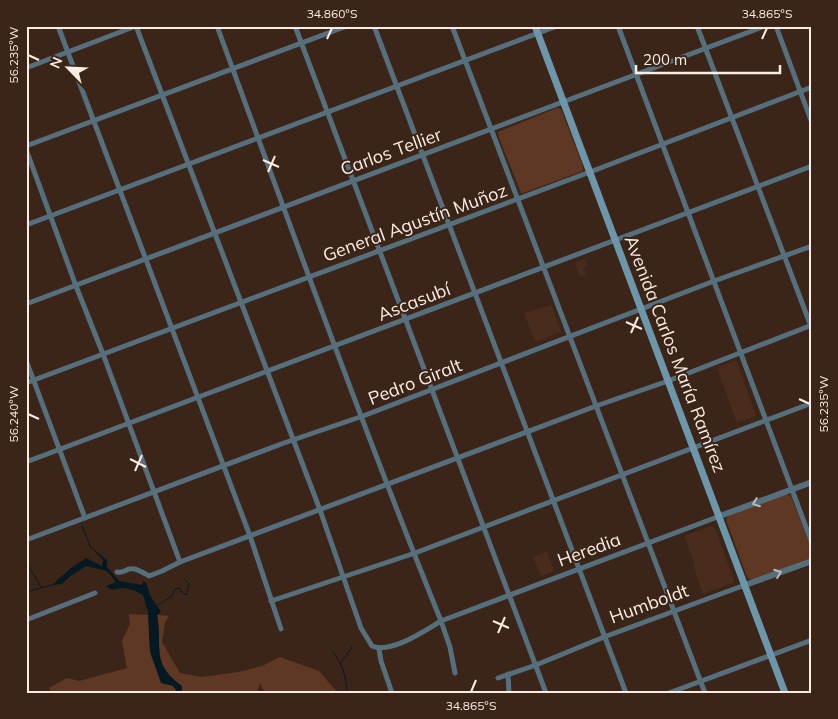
<svg xmlns="http://www.w3.org/2000/svg" width="838" height="719" font-family="Mulish,sans-serif">
<style>
.built{fill:#492c1c}
.green{fill:#5f3823}
.water{fill:#051922}
.lines{fill:none;stroke-linecap:round;stroke-linejoin:round}
.stream{stroke:#051922;stroke-width:1}
.minor{stroke:#566f7c;stroke-width:5}
.tertiary{stroke:#566f7c;stroke-width:6}
.secondary{stroke:#6c96aa;stroke-width:7}
.oneway{stroke:#b9baba}
.ticks{fill:none;stroke:#fbece4;stroke-width:2}
.labels{text-anchor:middle;stroke-width:4;stroke-linejoin:round;paint-order:stroke}
.street-label{font-size:18px;fill:#fbece4;stroke:#3b2519}
.neatline{fill:none;stroke:#fbece4;stroke-width:2}
.ticks-label{font-size:12px;text-anchor:middle;fill:#fbece4}
</style>
<rect width="100%" height="100%" fill="#3b2519"/>
<g class="built">
<polygon points="585,259 587,266 583,268 586,274 580,277 575,263"/>
<polygon points="551,305 561,332 535,342 524,313"/>
<polygon points="734,361 737,362 756,416 737,423 717,368"/>
<polygon points="711,526 715,528 734,580 733,583 703,594 693,565 695,564 684,536"/>
<polygon points="547,551 554,571 541,576 533,557"/>
</g>
<g class="green">
<polygon points="557,108 561,109 583,166 583,171 523,193 521,193 499,138 498,132"/>
<polygon points="786,494 791,496 812,550 812,556 809,559 753,580 749,579 747,577 726,520 728,516"/>
<polygon points="129,614 148,615 150,652 166,683 174,686 176,690 175,693 51,693 49,688 67,678 79,681 127,668 122,641 130,624"/>
<path d="M157 615 169 616 165 623 162 642 180 673 201 677 239 672 262 666 280 657 319 671 338 693H265L260 683 258 690V693H182V686C150 663 163 647 157 615Z"/>
</g>
<path class="water" d="M91 547 107 560V567L119 581 142 585 143 581 146 583 151 597 161 612 157 615C163 648 150 663 182 686V693H175L176 690 173 686 161 683 150 652 148 612 143 595C132 589 124 586 112 590L106 586 116 582 107 571 86 566 68 578 62 584 52 585 71 568 86 558 102 566 103 560Z"/>
<g class="lines">
<g class="stream">
<polyline points="82,526 91,548"/>
<polyline points="26,562 41,587"/>
<polyline points="26,592 52,585"/>
<polyline points="158,605 172,596 175,589 180,588 182,592 186,595 189,584 184,579"/>
<path d="M333 652C343 664 346 677 347 693"/>
<polyline points="341,663 352,647"/>
</g>
<g class="minor">
<polyline points="58,26 250,536 281,629"/>
<path d="M136 26 320 510 361 628 372 646C391 654 424 631 441 621L720 516"/>
<path d="M217 26C290 225 362 425 441 621L450 647 455 673"/>
<polyline points="295,26 546,693"/>
<polyline points="374,26 626,693"/>
<polyline points="452,26 705,693"/>
<polyline points="618,26 812,543"/>
<polyline points="697,26 812,329"/>
<polyline points="776,26 812,123"/>
<polyline points="26,68 136,26"/>
<polyline points="26,146 347,26"/>
<polyline points="26,149 76,286 103,354 180,562"/>
<polyline points="26,225 557,26"/>
<polyline points="26,304 765,26"/>
<polyline points="26,360 85,518"/>
<polyline points="26,383 590,172 812,87"/>
<polyline points="26,462 812,166"/>
<polyline points="26,540 284,443 363,416 714,281 812,246"/>
<path d="M117 572C122 573 124 571 129 569 137 568 142 572 149 576L162 571 180 562 596 406 668 381 812 325"/>
<polyline points="271,601 415,553 812,403"/>
<polyline points="26,620 95,593"/>
<polyline points="379,649 381,661 392,693"/>
<polyline points="508,674 509,693"/>
<polyline points="498,678 536,665 604,637 745,585"/>
<polyline points="669,693 812,640"/>
</g>
<g class="tertiary">
<polyline points="720,516 812,482"/>
<polyline points="745,585 812,561"/>
</g>
<polyline class="secondary" points="535,26 785,693"/>
</g>
<defs><path id="oneway-chevron" d="M-2-3.5L2.5 0L-2 3.5" fill="none" stroke-width="1.6" stroke-linecap="round" stroke-linejoin="round" transform="scale(1.25)"/></defs>
<g class="oneway">
<use href="#oneway-chevron" transform="translate(756 503) rotate(159)"/>
<use href="#oneway-chevron" transform="translate(778 573) rotate(-20)"/>
</g>
<path class="ticks" d="M327 39 332 28M762 39 767 28M28 55 39 60M263 160 279 167M268 172 275 156M626 322 642 329M631 333 638 317M799 399 810 404M28 414 39 419M130 459 146 467M135 471 142 455M493 621 509 628M498 633 505 617M471 692 476 680"/>
<g class="labels">
<g class="street-label">
<text transform="translate(391 152) rotate(-20)" y="6">Carlos Tellier</text>
<text transform="translate(415 223) rotate(-20)" y="6">General Agustín Muñoz</text>
<text transform="translate(414 302) rotate(-21)" y="6">Ascasubí</text>
<text transform="translate(675 354) rotate(69)" y="6">Avenida Carlos María Ramírez</text>
<text transform="translate(415 382) rotate(-21)" y="6">Pedro Giralt</text>
<text transform="translate(589 550) rotate(-20)" y="6">Heredia</text>
<text transform="translate(649 604) rotate(-20)" y="6">Humboldt</text>
</g>
</g>
<rect width="838" height="719" fill="none" stroke="#3b2519" stroke-width="55"/>
<g transform="translate(68 68) rotate(294)" stroke="#3b2519" stroke-width="4" paint-order="stroke">
<path d="M0-4L9 19L0 12L-9 19Z" fill="#fbece4"/>
<text y="-8" font-size="14" font-weight="bold" text-anchor="middle" fill="#fbece4">N</text>
</g>
<path d="M636 65v8h144v-8" fill="none" stroke="#fbece4" stroke-width="2.5"/>
<text x="643" y="65" font-size="15" fill="#fbece4" stroke="#3b2519" stroke-width="4" paint-order="stroke">200 m</text>
<rect x="28" y="28" width="782" height="664" class="neatline"/>
<g class="ticks-label">
<text x="332" y="18">34.860°S</text>
<text x="767" y="18">34.865°S</text>
<text transform="translate(14 55) rotate(-90)" y="4">56.235°W</text>
<text transform="translate(824 404) rotate(-90)" y="4">56.235°W</text>
<text transform="translate(14 414) rotate(-90)" y="4">56.240°W</text>
<text x="471" y="710">34.865°S</text>
</g>
</svg>
